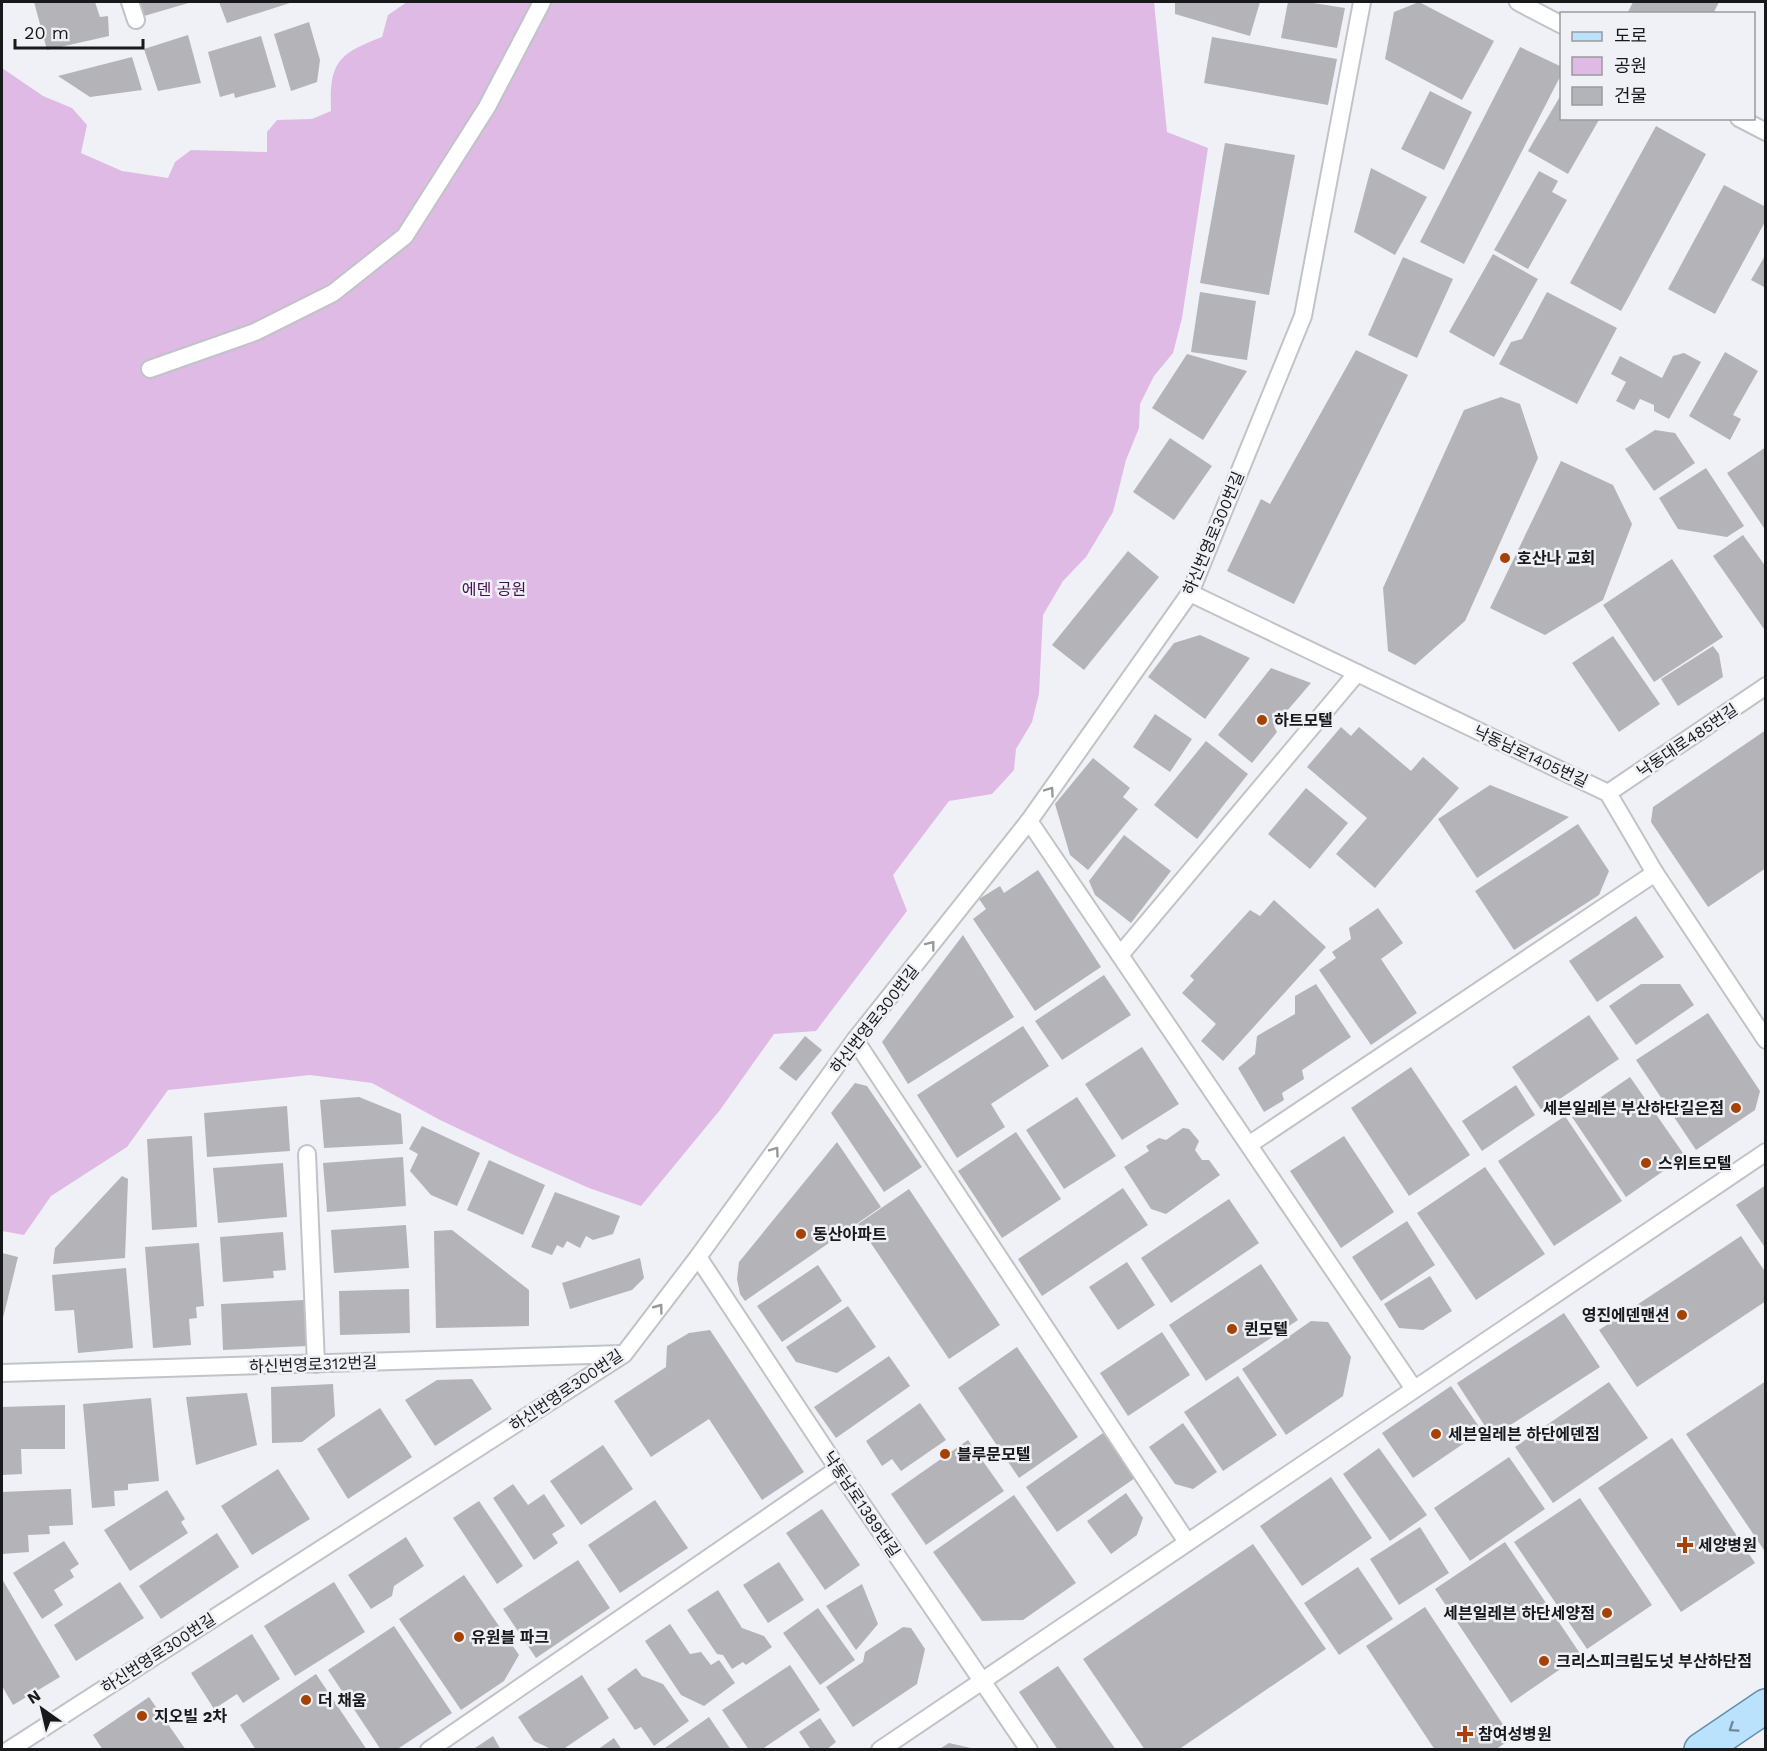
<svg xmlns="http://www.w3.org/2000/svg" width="1767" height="1751" font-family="'Work Sans','Noto Sans KR',sans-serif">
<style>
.green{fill:#dfbae5}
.building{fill:#b4b3b8}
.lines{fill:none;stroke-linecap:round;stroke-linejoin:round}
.lane-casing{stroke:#c0c3c8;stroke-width:20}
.primary-casing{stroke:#648fac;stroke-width:36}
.lane{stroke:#fff;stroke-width:16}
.primary{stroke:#bbe2fc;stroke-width:33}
.oneway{stroke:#979898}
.oneway2{stroke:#728897}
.poi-dot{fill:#a54304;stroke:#eff1f6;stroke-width:2}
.labels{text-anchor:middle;stroke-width:5;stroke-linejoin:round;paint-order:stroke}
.street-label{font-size:16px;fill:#18191b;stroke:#eff1f6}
.poi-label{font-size:16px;font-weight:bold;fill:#18191b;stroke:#eff1f6;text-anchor:start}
.park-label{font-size:16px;fill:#470f50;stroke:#eff1f6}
</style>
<rect width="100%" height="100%" fill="#eff1f6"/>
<path class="green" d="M407 2H1154L1167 132 1208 148 1182 318 1173 353 1154 376 1140 404 1139 428 1126 460 1113 512 1086 557 1063 581 1043 615 1039 694 1032 722 1016 749 1014 770 992 794 949 801 893 875 907 911 816 1031 774 1034 720 1110 641 1206 589 1188 514 1155 440 1120 372 1083 310 1075 168 1090 127 1147 51 1196 24 1235 2 1231V68L43 96 72 108 87 125 81 153 122 171 168 178 175 162 191 150 267 152V132L277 120 312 119 331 111C329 62 338 54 382 37L388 15Z"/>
<g class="building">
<polygon points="34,2 95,2 100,17 108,16 109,36 47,50"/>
<polygon points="140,2 192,2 144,16"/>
<polygon points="219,2 293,2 227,23"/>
<polygon points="1175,2 1260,2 1250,36 1175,14"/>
<polygon points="1288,2 1307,2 1345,8 1337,48 1281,38"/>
<polygon points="1419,2 1494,41 1462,100 1385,59 1394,12"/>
<polygon points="1633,2 1719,2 1713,14 1627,14"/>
<polygon points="309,22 320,60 317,82 291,91 274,34"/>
<polygon points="188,35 201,83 158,91 144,49"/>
<polygon points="261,36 276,87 235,98 234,93 220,97 208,52"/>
<polygon points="1212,37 1337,59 1328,105 1204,83"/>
<polygon points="1520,47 1562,67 1562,73 1464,264 1420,242"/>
<polygon points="132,57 142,90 90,97 58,76"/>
<polygon points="1430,91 1472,112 1444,170 1401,149"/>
<polygon points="1562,93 1562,118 1600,118 1568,174 1528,151"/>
<polygon points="1656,126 1706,154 1621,311 1570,283"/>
<polygon points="1225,143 1295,155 1269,295 1200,283"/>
<polygon points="1371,168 1427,197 1395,255 1354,232"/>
<polygon points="1539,171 1558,181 1552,192 1567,200 1528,269 1494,250"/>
<polygon points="1724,185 1766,207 1766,220 1715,314 1668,289"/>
<polygon points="1493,254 1538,279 1494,357 1449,332"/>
<polygon points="1766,254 1766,288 1751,280"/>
<polygon points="1403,257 1453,279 1417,358 1368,335"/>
<polygon points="1200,292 1256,301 1247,360 1191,352"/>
<polygon points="1547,292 1617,328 1577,404 1499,364 1511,342 1522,339"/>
<polygon points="1356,350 1408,375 1294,604 1227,571 1261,499 1270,504"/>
<polygon points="1725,352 1758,371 1733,415 1741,419 1730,440 1689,416"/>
<polygon points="1684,353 1701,362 1669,419 1654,411 1654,405 1640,399 1634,410 1616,401 1626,382 1611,374 1620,356 1662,378 1673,356"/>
<polygon points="1187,354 1247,371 1203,440 1152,408"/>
<polygon points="1501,397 1520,404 1538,458 1465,621 1415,665 1388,651 1383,588 1464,410"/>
<polygon points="1655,430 1675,433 1695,463 1654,491 1625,449"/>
<polygon points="1170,438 1212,466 1174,520 1133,492"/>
<polygon points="1766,447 1766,531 1727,473"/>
<polygon points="1561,461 1613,485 1632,524 1603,600 1545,635 1490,608"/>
<polygon points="1706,468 1744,526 1727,537 1678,529 1659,498"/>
<polygon points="1743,535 1766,567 1766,632 1713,556"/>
<polygon points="1128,551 1159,577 1084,670 1052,645"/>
<polygon points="1672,559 1723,637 1654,682 1603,605"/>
<polygon points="1200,635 1250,658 1205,719 1148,677 1174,643"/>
<polygon points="1613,636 1660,704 1619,732 1572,663"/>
<polygon points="1713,646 1719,654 1723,677 1678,706 1661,679"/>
<polygon points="1271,668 1311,683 1274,726 1277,732 1252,763 1218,735"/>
<polygon points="1155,714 1192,739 1170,772 1133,747"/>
<polygon points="1341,727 1351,736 1359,727 1411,771 1423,757 1459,788 1375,888 1336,854 1367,818 1307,767"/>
<polygon points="1766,730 1766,868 1708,907 1651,822 1653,807"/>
<polygon points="1206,741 1248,774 1197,839 1154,805"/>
<polygon points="1093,758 1130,788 1123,797 1138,809 1088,870 1070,855 1055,804"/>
<polygon points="1490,785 1569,817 1477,878 1438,819"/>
<polygon points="1306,788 1348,823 1310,869 1268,834"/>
<polygon points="1578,824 1609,871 1599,895 1514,950 1475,891"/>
<polygon points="1124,835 1171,871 1131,923 1095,895 1089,881"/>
<polygon points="1038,870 1101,967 1035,1011 973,919 986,909 979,899 1000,886 1004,893"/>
<polygon points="1274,900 1326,947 1223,1061 1201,1041 1216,1024 1182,993 1194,980 1190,976 1250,910 1260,916"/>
<polygon points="1378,908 1403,943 1381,959 1417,1013 1371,1045 1319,970 1336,958 1332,952 1351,939 1349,928"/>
<polygon points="1636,916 1664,957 1597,1002 1569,961"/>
<polygon points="963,935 1014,1017 908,1084 882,1042"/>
<polygon points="1104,975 1131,1015 1062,1060 1035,1021"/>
<polygon points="1316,984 1351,1037 1302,1070 1304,1079 1282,1093 1284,1100 1264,1112 1238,1068 1255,1054 1257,1036 1295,1014 1295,996"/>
<polygon points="1641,984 1680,984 1694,1005 1636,1045 1609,1006"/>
<polygon points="1708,1013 1760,1091 1755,1110 1696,1150 1636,1060"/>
<polygon points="1589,1015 1619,1059 1542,1111 1512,1067"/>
<polygon points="1023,1026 1049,1066 991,1104 1005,1127 957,1158 917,1095"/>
<polygon points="805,1036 822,1050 796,1081 779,1068"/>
<polygon points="1142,1047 1179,1104 1122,1140 1085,1084"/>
<polygon points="1411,1067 1470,1155 1409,1196 1351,1108"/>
<polygon points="1630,1077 1685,1156 1626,1197 1572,1117"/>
<polygon points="855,1083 867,1086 922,1167 884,1192 831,1113"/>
<polygon points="1516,1085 1535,1115 1482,1151 1462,1121"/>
<polygon points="359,1097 401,1114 403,1144 324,1148 320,1100"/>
<polygon points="1077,1097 1116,1156 1064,1189 1026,1130"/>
<polygon points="287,1106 290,1151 207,1157 204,1113"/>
<polygon points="1565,1116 1622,1201 1554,1246 1498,1161"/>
<polygon points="422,1126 480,1153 457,1206 431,1195 410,1171 418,1154 409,1149"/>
<polygon points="1183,1128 1189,1129 1199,1141 1195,1150 1202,1160 1209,1160 1220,1175 1166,1214 1151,1209 1124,1167 1149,1151 1146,1146 1159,1138 1166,1140"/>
<polygon points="1016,1132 1061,1199 1002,1238 958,1171"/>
<polygon points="192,1136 197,1227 152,1230 147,1139"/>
<polygon points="1344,1136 1394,1212 1341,1248 1290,1171"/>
<polygon points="837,1142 881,1207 745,1301 740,1294 737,1279 739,1262"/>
<polygon points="403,1157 406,1206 327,1212 323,1163"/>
<polygon points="489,1160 545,1185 523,1235 467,1210"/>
<polygon points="283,1163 287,1217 218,1223 213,1168"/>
<polygon points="1485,1167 1545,1254 1476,1300 1417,1213"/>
<polygon points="122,1176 128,1179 125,1258 53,1264 55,1248"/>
<polygon points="1766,1185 1766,1249 1736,1205"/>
<polygon points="1123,1188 1148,1225 1042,1296 1018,1259"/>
<polygon points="909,1189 1000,1325 949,1359 858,1224"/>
<polygon points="555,1192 620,1216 613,1234 593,1240 586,1236 580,1248 567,1241 563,1248 557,1245 552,1255 531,1247"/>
<polygon points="1229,1199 1259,1243 1171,1303 1141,1258"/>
<polygon points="1407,1221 1435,1265 1381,1301 1352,1257"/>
<polygon points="406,1225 409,1268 334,1273 331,1230"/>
<polygon points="452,1230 529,1290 529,1326 436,1328 434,1231"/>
<polygon points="283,1232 286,1270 273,1271 274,1278 223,1282 220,1237"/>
<polygon points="1741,1236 1766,1273 1766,1301 1637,1387 1599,1330"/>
<polygon points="199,1243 204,1306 196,1307 197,1318 189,1319 191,1345 153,1348 145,1247"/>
<polygon points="2,1253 18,1257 2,1322"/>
<polygon points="640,1258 644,1278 632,1290 570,1309 562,1283"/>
<polygon points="1127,1262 1155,1305 1118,1330 1089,1287"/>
<polygon points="1261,1264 1298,1320 1206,1381 1169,1325"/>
<polygon points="818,1265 842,1301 782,1342 757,1306"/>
<polygon points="126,1268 133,1348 78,1353 74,1310 55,1311 52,1275"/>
<polygon points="1430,1276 1452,1311 1423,1330 1399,1328 1384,1304"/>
<polygon points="409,1289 410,1333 340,1335 339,1291"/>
<polygon points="304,1300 307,1346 223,1350 221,1304"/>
<polygon points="848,1306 876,1347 837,1373 796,1362 786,1347"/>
<polygon points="1564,1313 1600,1367 1492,1437 1457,1383"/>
<polygon points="1311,1321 1328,1322 1351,1357 1343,1396 1286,1435 1242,1369"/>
<polygon points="710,1330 804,1472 762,1500 709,1419 651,1457 614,1401 666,1367 667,1346 689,1333"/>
<polygon points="1162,1332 1190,1375 1128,1416 1100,1373"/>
<polygon points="1017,1347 1078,1437 1019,1478 958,1388"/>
<polygon points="889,1356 910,1386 836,1438 814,1407"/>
<polygon points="1238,1376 1277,1435 1223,1471 1184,1412"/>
<polygon points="472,1379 492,1409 435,1446 405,1400 437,1380"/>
<polygon points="1766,1381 1766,1553 1686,1434"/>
<polygon points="1609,1382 1648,1438 1553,1503 1515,1447"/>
<polygon points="333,1384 335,1416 302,1442 272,1443 271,1387"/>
<polygon points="1451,1386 1482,1431 1413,1478 1382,1433"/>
<polygon points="247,1393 257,1445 196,1465 186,1397"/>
<polygon points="151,1398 159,1481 128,1484 128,1490 114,1491 115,1506 92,1508 83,1404"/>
<polygon points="920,1403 946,1440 901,1471 892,1459 882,1466 866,1441"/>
<polygon points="65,1405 65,1449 21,1449 22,1474 2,1475 2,1407"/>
<polygon points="380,1408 412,1457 348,1499 317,1449"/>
<polygon points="1183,1423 1217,1472 1193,1489 1175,1484 1149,1447"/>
<polygon points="1103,1433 1135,1478 1057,1532 1026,1487"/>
<polygon points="1672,1438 1755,1563 1681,1612 1598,1488"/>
<polygon points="968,1440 1004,1491 926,1545 891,1494"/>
<polygon points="603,1445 633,1489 581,1525 550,1481"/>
<polygon points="1379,1448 1427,1515 1390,1541 1343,1474"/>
<polygon points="1509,1457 1545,1509 1470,1561 1434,1508"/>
<polygon points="278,1469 310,1519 252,1555 221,1506"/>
<polygon points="1331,1477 1372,1538 1302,1586 1260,1526"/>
<polygon points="513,1484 528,1505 544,1494 565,1526 552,1534 558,1543 534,1560 493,1498"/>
<polygon points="71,1489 73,1525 49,1526 50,1534 28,1535 29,1552 2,1554 2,1492"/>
<polygon points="167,1490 185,1519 181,1522 188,1533 130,1571 104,1530"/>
<polygon points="1126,1493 1143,1518 1137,1535 1111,1554 1087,1521"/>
<polygon points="1014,1495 1076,1583 1023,1620 982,1621 933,1552"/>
<polygon points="1580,1498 1652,1605 1587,1649 1514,1542"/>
<polygon points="655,1500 688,1548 620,1593 588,1545"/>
<polygon points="479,1501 523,1566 497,1584 453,1518"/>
<polygon points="822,1509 860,1565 825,1590 786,1533"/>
<polygon points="1420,1527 1449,1573 1399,1605 1370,1559"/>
<polygon points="217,1533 239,1567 161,1619 139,1586"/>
<polygon points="406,1537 424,1566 394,1586 392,1596 371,1609 348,1575"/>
<polygon points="64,1541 79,1564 70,1570 74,1577 54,1590 63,1605 42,1619 13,1573"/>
<polygon points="1505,1542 1581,1655 1511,1703 1435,1589"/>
<polygon points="1253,1544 1326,1649 1178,1750 1145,1750 1083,1659"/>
<polygon points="578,1560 610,1608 536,1658 503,1609"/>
<polygon points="779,1562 804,1600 768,1623 743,1585"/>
<polygon points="1358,1567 1393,1619 1339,1655 1304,1603"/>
<polygon points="464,1575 519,1655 504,1681 461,1710 399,1619"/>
<polygon points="2,1579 60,1677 13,1705 2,1686"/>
<polygon points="120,1582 144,1618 76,1661 54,1625"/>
<polygon points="334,1582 365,1632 295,1676 264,1626"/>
<polygon points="862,1584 878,1624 856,1650 826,1606"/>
<polygon points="718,1590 742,1628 764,1636 772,1647 746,1665 743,1662 732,1669 723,1655 717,1654 687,1610"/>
<polygon points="1425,1607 1512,1738 1495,1750 1435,1750 1366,1646"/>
<polygon points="818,1608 855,1660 820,1685 783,1633"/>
<polygon points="670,1624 690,1654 701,1652 711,1665 719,1660 735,1683 704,1706 681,1695 645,1641"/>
<polygon points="394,1626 452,1713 396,1750 381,1750 328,1670"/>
<polygon points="903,1627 911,1628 925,1649 917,1684 853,1727 826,1687 863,1662 865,1652"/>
<polygon points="252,1634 280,1679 243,1703 237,1694 214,1709 191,1673"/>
<polygon points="790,1665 820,1710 761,1750 749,1750 722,1710"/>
<polygon points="1058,1666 1116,1750 1058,1750 1019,1692"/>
<polygon points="636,1668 642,1676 663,1684 689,1721 654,1746 641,1727 635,1730 607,1689"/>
<polygon points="316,1674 367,1750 256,1750 240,1725"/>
<polygon points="582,1675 609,1718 562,1750 553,1750 534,1741 518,1717"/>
<polygon points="149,1697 186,1750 103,1750 93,1735"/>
<polygon points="709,1717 731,1750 662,1750"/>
<polygon points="820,1718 836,1742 826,1750 811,1750 799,1732"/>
<polygon points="493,1736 501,1750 472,1750"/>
<polygon points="614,1738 622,1750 597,1750"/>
<polygon points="949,1743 975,1749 975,1750 938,1750"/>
</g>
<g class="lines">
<defs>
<g id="lane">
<polyline points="130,2 136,20"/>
<polyline points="1518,2 1562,25"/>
<polyline points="1739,118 1766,132"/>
<polyline points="150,369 255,332 333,293 405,236 487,107 542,2"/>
<polyline points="1190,593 1608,793 1655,873 1766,1040"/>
<polyline points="1608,793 1766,686"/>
<polyline points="1029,821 1414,1389"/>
<polyline points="1120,955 1357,673"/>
<polyline points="855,1040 1187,1542"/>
<polyline points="1250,1144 1655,873"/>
<polyline points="307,1154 316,1364"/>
<polyline points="698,1257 838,1469 1029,1750"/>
<polyline points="2,1373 623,1354"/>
<polyline points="9,1750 624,1354 698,1257 855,1040 1029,821 1190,593 1303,316 1362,2"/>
<polyline points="429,1750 838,1469"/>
<polyline points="880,1750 1766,1152"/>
</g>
<polyline id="primary" points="1701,1750 1766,1706"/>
</defs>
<use href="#lane" class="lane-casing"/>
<use href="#primary" class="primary-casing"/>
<use href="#lane" class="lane"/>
<use href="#primary" class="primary"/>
</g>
<defs><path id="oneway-chevron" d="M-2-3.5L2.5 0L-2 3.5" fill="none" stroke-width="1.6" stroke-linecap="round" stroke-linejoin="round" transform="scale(1.5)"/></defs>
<g class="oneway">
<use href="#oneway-chevron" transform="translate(1050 791) rotate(-55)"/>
<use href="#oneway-chevron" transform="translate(931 945) rotate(-52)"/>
<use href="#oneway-chevron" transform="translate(775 1151) rotate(-54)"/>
<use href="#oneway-chevron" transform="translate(659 1308) rotate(-53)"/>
</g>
<use class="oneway2" href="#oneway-chevron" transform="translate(1733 1728) rotate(146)"/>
<g class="poi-dot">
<circle cx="1505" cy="558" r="6"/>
<circle cx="1262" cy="720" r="6"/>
<circle cx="1736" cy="1108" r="6"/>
<circle cx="1646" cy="1163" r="6"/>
<circle cx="801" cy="1234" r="6"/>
<circle cx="1682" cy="1315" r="6"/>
<circle cx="1232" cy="1329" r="6"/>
<circle cx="1436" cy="1434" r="6"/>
<circle cx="945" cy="1454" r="6"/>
<path d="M1682 1536h6v6h6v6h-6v6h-6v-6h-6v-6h6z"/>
<circle cx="1607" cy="1613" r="6"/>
<circle cx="459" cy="1637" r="6"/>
<circle cx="1544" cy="1661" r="6"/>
<circle cx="306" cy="1700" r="6"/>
<circle cx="142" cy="1716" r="6"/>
<path d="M1462 1725h6v6h6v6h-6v6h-6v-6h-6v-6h6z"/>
</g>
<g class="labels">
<g class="street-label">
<text transform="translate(1213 533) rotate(-67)" y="6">하신번영로300번길</text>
<text transform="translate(1687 740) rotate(-34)" y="6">낙동대로485번길</text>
<text transform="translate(1531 756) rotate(25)" y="6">낙동남로1405번길</text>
<text transform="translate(874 1019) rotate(-52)" y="6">하신번영로300번길</text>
<text transform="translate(313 1364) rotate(-2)" y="6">하신번영로312번길</text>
<text transform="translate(566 1390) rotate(-34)" y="6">하신번영로300번길</text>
<text transform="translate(862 1504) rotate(56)" y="6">낙동남로1389번길</text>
<text transform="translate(158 1653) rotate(-33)" y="6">하신번영로300번길</text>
</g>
<g class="poi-label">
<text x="1517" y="564">호산나 교회</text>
<text x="1274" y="726">하트모텔</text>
<text x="1724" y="1114" text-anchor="end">세븐일레븐 부산하단길은점</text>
<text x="1658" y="1169">스위트모텔</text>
<text x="813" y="1240">동산아파트</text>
<text x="1670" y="1321" text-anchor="end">영진에덴맨션</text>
<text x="1244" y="1335">퀸모텔</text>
<text x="1448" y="1440">세븐일레븐 하단에덴점</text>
<text x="957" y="1460">블루문모텔</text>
<text x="1698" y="1551">세양병원</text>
<text x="1595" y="1619" text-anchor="end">세븐일레븐 하단세양점</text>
<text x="471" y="1643">유원블 파크</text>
<text x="1556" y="1667">크리스피크림도넛 부산하단점</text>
<text x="318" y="1706">더 채움</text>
<text x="154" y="1722">지오빌 2차</text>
<text x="1478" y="1740">참여성병원</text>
</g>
<g class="park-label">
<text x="494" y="595">에덴 공원</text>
</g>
</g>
<rect width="1767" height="1751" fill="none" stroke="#18191b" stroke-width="6"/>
<rect x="1560" y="12" width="195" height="108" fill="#eff1f6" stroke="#999b9e" stroke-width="1.5"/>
<rect x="1572" y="32" width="30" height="9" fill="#bbe2fc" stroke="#999b9e" stroke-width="1.5"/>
<text x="1614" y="42" font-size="18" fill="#18191b">도로</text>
<rect x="1572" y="57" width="30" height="18" fill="#dfbae5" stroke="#999b9e" stroke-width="1.5"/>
<text x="1614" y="72" font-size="18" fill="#18191b">공원</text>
<rect x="1572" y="87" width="30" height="18" fill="#b4b3b8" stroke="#999b9e" stroke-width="1.5"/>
<text x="1614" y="102" font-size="18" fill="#18191b">건물</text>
<g transform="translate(42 1709) rotate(326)" stroke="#eff1f6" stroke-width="4.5" paint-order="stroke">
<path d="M0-4.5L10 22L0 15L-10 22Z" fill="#18191b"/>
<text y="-9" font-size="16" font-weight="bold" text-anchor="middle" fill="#18191b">N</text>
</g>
<path d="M15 39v9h128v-9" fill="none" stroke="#18191b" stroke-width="3"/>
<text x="24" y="39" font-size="18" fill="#18191b" stroke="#eff1f6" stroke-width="4.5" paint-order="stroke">20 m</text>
</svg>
